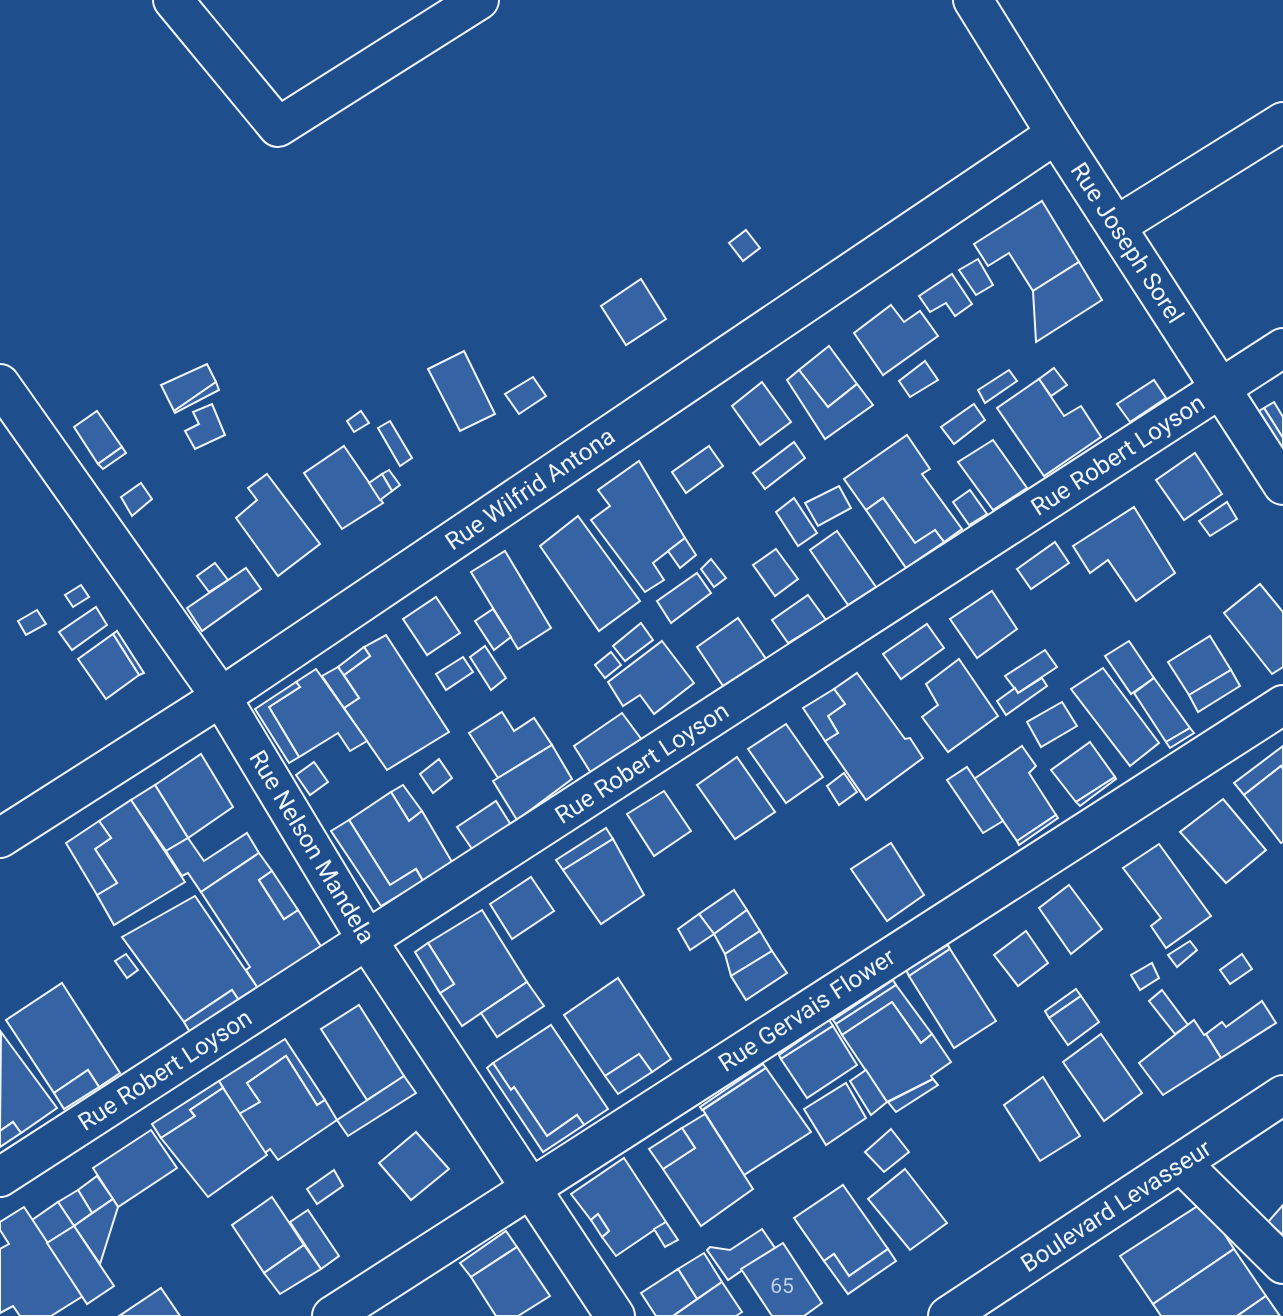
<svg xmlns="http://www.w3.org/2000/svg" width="1283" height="1316" font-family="Roboto,sans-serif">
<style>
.building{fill:#3563a3;stroke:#f2f6ff;stroke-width:2}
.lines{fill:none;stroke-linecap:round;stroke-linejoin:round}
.street-casing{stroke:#f2f6ff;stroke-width:42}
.secondary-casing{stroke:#f2f6ff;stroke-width:42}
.street{stroke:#1f4e8c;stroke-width:38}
.secondary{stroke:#1f4e8c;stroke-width:38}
.labels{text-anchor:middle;stroke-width:5;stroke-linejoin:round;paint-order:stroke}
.number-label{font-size:21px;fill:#c3d1e8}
.street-label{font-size:24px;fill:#f2f6ff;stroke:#1f4e8c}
</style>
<rect width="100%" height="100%" fill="#1f4e8c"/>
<g class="building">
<polygon points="1042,201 1079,262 1033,291 1009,253 988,266 974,244"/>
<polygon points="746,230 760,248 743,261 729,243"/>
<polygon points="978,259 993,285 976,295 959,270"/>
<polygon points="1079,262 1102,300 1036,342 1033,291"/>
<polygon points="952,274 972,304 955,316 946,303 930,312 919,296"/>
<polygon points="641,279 666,319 626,345 601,306"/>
<polygon points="891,305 904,322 920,311 938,336 883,375 854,333"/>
<polygon points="829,346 857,384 828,407 799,370"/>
<polygon points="464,351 495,414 460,431 428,369"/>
<polygon points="925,361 938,380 910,397 899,381"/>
<polygon points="207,364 216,382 174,411 161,385"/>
<polygon points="1054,368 1067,385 1051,396 1039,379"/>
<polygon points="799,370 828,407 857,384 873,405 825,439 787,380"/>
<polygon points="1009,370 1017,381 985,403 978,390"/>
<polygon points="533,377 546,396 519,414 505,394"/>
<polygon points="1039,379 1064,416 1081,406 1101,437 1044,476 997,408"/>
<polygon points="1154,380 1166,398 1130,422 1117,404"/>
<polygon points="216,382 219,390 175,413 174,411"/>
<polygon points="762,382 791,422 760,445 732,406"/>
<polygon points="1274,402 1283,417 1283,438 1264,408"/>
<polygon points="212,404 225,435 195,449 185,431 199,424 193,412"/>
<polygon points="974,404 985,420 954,444 941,427"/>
<polygon points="1264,408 1283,438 1283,449 1259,411"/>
<polygon points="97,411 122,447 98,464 74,427"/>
<polygon points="361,411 369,423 354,432 347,421"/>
<polygon points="390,421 412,458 400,466 378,428"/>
<polygon points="907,435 930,469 922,474 962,529 944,542 935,530 915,543 883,498 866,510 844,479"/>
<polygon points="993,440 1027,488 993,510 958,462"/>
<polygon points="794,442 805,458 765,489 753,473"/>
<polygon points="344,446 383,503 342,529 304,473"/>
<polygon points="709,446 723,466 686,493 672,472"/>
<polygon points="122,447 126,453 103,469 98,464"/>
<polygon points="1195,453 1222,494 1184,520 1156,480"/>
<polygon points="639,461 685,538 653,563 664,580 645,592 591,520 610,506 598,490"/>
<polygon points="389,470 400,485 392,491 382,474"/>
<polygon points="267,474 320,544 278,576 236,518 257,500 248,488"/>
<polygon points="382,474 392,491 380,500 369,483"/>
<polygon points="141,483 152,499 132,516 121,497"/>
<polygon points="839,486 851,508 818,526 805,503"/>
<polygon points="970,490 987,514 969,525 953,502"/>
<polygon points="794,498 817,533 798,546 776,512"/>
<polygon points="883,498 915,543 935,530 944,542 906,568 866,510"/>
<polygon points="1227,502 1237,519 1210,536 1199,521"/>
<polygon points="1134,507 1175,573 1136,601 1108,560 1090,573 1073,546"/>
<polygon points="578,516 640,601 599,631 540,546"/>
<polygon points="837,531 876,587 848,605 810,550"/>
<polygon points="685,538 696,555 680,568 668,551"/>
<polygon points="1055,542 1069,563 1031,589 1017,569"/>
<polygon points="776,549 798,579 775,596 753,565"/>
<polygon points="505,551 551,628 518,649 471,572"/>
<polygon points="711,559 726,578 714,587 701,569"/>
<polygon points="215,563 228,580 209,592 197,576"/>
<polygon points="246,568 261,589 202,631 187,608"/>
<polygon points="697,573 711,593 671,623 657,601"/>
<polygon points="1260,584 1283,612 1283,667 1272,674 1224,613"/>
<polygon points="81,585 89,597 73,607 65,595"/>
<polygon points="992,591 1017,629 977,658 950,619"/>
<polygon points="808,595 826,620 788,643 772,620"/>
<polygon points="436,597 460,633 427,655 403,619"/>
<polygon points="96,607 107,625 72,650 59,632"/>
<polygon points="493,609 511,637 494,650 475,621"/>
<polygon points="37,610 46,624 26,635 18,621"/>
<polygon points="738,618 766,659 723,686 697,647"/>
<polygon points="641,623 653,640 625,661 613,646"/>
<polygon points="927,624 944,648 901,679 883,654"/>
<polygon points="117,631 144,673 139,675 113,634"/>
<polygon points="113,634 139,675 106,699 78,659"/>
<polygon points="386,635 449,732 387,770 344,708 359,698 344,675 370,656 364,647"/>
<polygon points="1210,636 1231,670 1189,695 1168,662"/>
<polygon points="662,641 694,683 654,714 640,695 623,706 608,682"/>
<polygon points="1129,641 1154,678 1131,694 1105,656"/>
<polygon points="485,646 506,678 491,690 470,657"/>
<polygon points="364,647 370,656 344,675 338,667"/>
<polygon points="1045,650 1057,667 1018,693 1005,676"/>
<polygon points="611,652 621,665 605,678 595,665"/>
<polygon points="463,657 473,672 446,690 436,674"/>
<polygon points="959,659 998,716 948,752 922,717 938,705 926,684"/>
<polygon points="338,667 359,698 344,708 322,676"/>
<polygon points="1103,668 1159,743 1130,766 1071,689"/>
<polygon points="316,669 367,741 350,751 338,733 299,757 269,707 300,687 296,682"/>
<polygon points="1231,670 1240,686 1198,712 1189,695"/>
<polygon points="857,673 905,739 910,738 923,758 866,800 825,741 838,733 828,716 845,704 834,689"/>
<polygon points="1042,678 1047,686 1006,715 997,701 1015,688 1018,693"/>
<polygon points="1154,678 1190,728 1166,742 1134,693"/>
<polygon points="296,682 300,687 269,707 299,757 289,763 255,709"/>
<polygon points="834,689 845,704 828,716 838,733 825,741 803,708"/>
<polygon points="1062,702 1077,726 1041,747 1027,722"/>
<polygon points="502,712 514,731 534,718 552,745 498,778 469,733"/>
<polygon points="622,713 642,740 591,773 574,746"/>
<polygon points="786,724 823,777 786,803 748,749"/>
<polygon points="1190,728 1194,733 1170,748 1166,742"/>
<polygon points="1090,742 1115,777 1076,802 1051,770"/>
<polygon points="552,745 572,779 517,820 493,781"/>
<polygon points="1022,746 1036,766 1029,773 1056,815 1017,841 974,779"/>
<polygon points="1283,746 1283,769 1281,766 1244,795 1234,783"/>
<polygon points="201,754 233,807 188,838 155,785"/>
<polygon points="737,757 775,812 735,839 697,785"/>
<polygon points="439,759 452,778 433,793 420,774"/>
<polygon points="314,762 328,782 310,795 296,775"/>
<polygon points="1281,766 1283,769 1283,842 1281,843 1244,795"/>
<polygon points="967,767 1003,821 983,833 947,780"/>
<polygon points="844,773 857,792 839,805 827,786"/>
<polygon points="1115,777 1116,779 1080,806 1076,802"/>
<polygon points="155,785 188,838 166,851 131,800"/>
<polygon points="403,785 422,811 409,821 391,792"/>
<polygon points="664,791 691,831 654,856 627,814"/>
<polygon points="391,792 409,821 422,811 452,862 423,881 416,869 390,885 349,820"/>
<polygon points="1223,799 1266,850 1226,883 1180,832"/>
<polygon points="131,800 185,882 114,925 97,895 117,883 95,849 111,838 99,821"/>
<polygon points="496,801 511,825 472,849 457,827"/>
<polygon points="1056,815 1058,818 1019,845 1017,841"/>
<polygon points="349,820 390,885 416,869 423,881 381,906 331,831"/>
<polygon points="99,821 111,838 95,849 117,883 97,895 66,843"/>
<polygon points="606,828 613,839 563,870 556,860"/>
<polygon points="247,833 259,853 201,892 188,873 182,876 166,851 188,838 204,861"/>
<polygon points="613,839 644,895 601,924 563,870"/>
<polygon points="891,843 924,895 887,921 851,869"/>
<polygon points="1159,844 1211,916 1166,948 1151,926 1161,918 1123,868"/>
<polygon points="259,853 272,871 259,880 284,919 298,910 322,948 259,990 246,970 250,967 201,892"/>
<polygon points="272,871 298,910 284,919 259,880"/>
<polygon points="531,877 554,911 512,939 490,904"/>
<polygon points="1069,885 1102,929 1071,954 1039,908"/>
<polygon points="734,890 747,910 714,934 699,914"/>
<polygon points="195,896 259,990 240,1002 232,990 184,1022 122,937"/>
<polygon points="482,910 527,982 462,1026 440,993 454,984 428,943"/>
<polygon points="747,910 760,931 725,954 714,934"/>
<polygon points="699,914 714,934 690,950 678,929"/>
<polygon points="760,931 772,951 731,976 725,954"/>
<polygon points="1026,931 1048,963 1018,986 994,955"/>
<polygon points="1190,941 1197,950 1177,967 1168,955"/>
<polygon points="428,943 454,984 440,993 415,952"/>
<polygon points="948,945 950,949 909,976 906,970"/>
<polygon points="950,949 996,1021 954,1048 909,976"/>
<polygon points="772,951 787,973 746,1000 731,976"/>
<polygon points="126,954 138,970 127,978 115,961"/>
<polygon points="1242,954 1252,969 1230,984 1220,970"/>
<polygon points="1152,963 1159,978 1140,990 1131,975"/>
<polygon points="618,978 671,1059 652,1072 639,1054 605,1076 564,1015"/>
<polygon points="893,980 896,985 836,1024 833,1020"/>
<polygon points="527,982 544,1006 497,1037 481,1013"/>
<polygon points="62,983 120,1073 99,1087 88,1070 54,1093 6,1020"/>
<polygon points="896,985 932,1034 921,1043 892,1002 842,1035 836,1024"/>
<polygon points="1076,989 1081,996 1049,1018 1045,1011"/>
<polygon points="232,990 240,1002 191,1034 184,1022"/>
<polygon points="1162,990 1188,1025 1175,1034 1149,1001"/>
<polygon points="1081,996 1099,1022 1068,1045 1049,1018"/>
<polygon points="1262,1001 1276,1023 1221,1058 1206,1034 1222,1022 1226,1027"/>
<polygon points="892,1002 921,1043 932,1034 951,1062 931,1076 933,1079 887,1102 842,1035"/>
<polygon points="359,1005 404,1076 367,1100 321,1029"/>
<polygon points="829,1020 833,1026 781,1059 779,1055"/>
<polygon points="1194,1020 1204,1035 1206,1034 1221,1058 1163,1095 1139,1063"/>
<polygon points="551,1025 608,1109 584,1125 577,1115 547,1136 514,1087 511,1090 493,1063"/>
<polygon points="833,1026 857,1065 807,1098 781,1059"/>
<polygon points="1,1032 57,1108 21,1133 13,1122 0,1131"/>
<polygon points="1101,1034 1142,1093 1104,1121 1063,1062"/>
<polygon points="285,1039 325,1100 317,1105 286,1056 247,1083 260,1102 239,1114 219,1081"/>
<polygon points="639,1054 652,1072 618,1094 605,1076"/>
<polygon points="286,1056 317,1105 325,1100 337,1120 278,1160 270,1149 265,1153 239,1114 260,1102 247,1083"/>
<polygon points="493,1063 511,1090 514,1087 547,1136 577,1115 584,1125 543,1152 487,1068"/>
<polygon points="763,1064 766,1068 702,1110 700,1107"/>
<polygon points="766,1068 811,1132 744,1175 703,1110"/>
<polygon points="88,1070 99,1087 64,1109 54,1093"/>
<polygon points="866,1070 887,1102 871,1115 850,1081"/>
<polygon points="404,1076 416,1093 348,1136 337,1120"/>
<polygon points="1043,1077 1080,1136 1040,1161 1004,1105"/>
<polygon points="933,1079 938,1085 896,1112 888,1102"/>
<polygon points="219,1081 223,1088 190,1110 195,1116 161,1138 152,1124"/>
<polygon points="846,1083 866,1118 826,1145 804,1109"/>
<polygon points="223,1088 267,1155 208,1197 161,1138 195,1116 190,1110"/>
<polygon points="705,1114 753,1189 701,1226 663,1169 695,1148 682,1128"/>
<polygon points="13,1122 21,1133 0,1147 0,1131"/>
<polygon points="682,1128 695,1148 663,1169 649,1149"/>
<polygon points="891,1129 909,1152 884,1172 865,1152"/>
<polygon points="151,1130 177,1168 118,1207 93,1168"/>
<polygon points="416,1132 449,1169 411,1200 379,1163"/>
<polygon points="624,1158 666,1222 616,1256 602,1237 609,1231 598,1214 591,1220 571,1194"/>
<polygon points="905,1169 947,1223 910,1250 868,1199"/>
<polygon points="334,1170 343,1186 317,1204 307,1189"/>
<polygon points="97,1176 113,1199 92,1213 78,1190"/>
<polygon points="843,1185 888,1249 849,1276 834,1254 824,1261 794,1218"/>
<polygon points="78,1190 92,1213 74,1226 58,1202"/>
<polygon points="272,1197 304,1245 264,1273 232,1225"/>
<polygon points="113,1199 118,1207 100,1264 74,1226"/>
<polygon points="58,1202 74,1226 47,1243 32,1220"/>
<polygon points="1204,1202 1234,1249 1153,1304 1120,1256"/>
<polygon points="1283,1205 1283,1235 1268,1222"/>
<polygon points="24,1207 83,1296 51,1316 20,1316 13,1306 0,1313 0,1249 9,1244 0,1230 0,1222"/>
<polygon points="308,1210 339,1256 321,1269 290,1222"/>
<polygon points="598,1214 609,1231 602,1237 591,1220"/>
<polygon points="666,1222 678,1240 665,1247 654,1229"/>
<polygon points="74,1226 114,1286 87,1304 47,1243"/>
<polygon points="762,1229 775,1248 728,1280 707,1250 710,1247 730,1250"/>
<polygon points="506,1231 517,1247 471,1277 460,1263"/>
<polygon points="783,1243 822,1303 804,1316 772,1316 741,1269"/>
<polygon points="304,1245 321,1269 280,1294 264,1273"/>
<polygon points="517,1247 550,1296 518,1316 496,1316 471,1277"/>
<polygon points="888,1249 896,1261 848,1294 824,1261 834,1254 849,1276"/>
<polygon points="1234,1249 1266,1296 1237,1316 1161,1316 1153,1304"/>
<polygon points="704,1253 722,1282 697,1299 678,1269"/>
<polygon points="678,1269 697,1299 673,1316 656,1316 641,1293"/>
<polygon points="722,1282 742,1312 736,1316 673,1316"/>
<polygon points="161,1288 180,1316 119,1316"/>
<polygon points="1266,1296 1280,1316 1237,1316"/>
</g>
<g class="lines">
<defs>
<g id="street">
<polyline points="173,0 278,127 479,0"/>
<polyline points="973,0 1056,134 1283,485"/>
<polyline points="1116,226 1283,122"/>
<polyline points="0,384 221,697 367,940 615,1316"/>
<polyline points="0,838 221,697 1056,134"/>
<polyline points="1181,1163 1283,1264"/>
<polyline points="0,1177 1283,348"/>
<polyline points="332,1316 1283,705"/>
</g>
<polyline id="secondary" points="948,1316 1283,1095"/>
</defs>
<use href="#street" class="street-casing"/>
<use href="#secondary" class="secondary-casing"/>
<use href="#street" class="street"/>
<use href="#secondary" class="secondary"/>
</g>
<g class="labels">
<g class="number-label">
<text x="782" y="1293">65</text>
</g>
<g class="street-label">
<text transform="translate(1127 243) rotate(57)" y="8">Rue Joseph Sorel</text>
<text transform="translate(1118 455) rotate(-33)" y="8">Rue Robert Loyson</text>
<text transform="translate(530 489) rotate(-34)" y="8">Rue Wilfrid Antona</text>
<text transform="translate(642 763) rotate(-33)" y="8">Rue Robert Loyson</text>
<text transform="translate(312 847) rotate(59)" y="8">Rue Nelson Mandela</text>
<text transform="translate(807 1010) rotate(-33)" y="8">Rue Gervais Flower</text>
<text transform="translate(165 1070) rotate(-33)" y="8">Rue Robert Loyson</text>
<text transform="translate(1116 1206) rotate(-33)" y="8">Boulevard Levasseur</text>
</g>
</g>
</svg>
